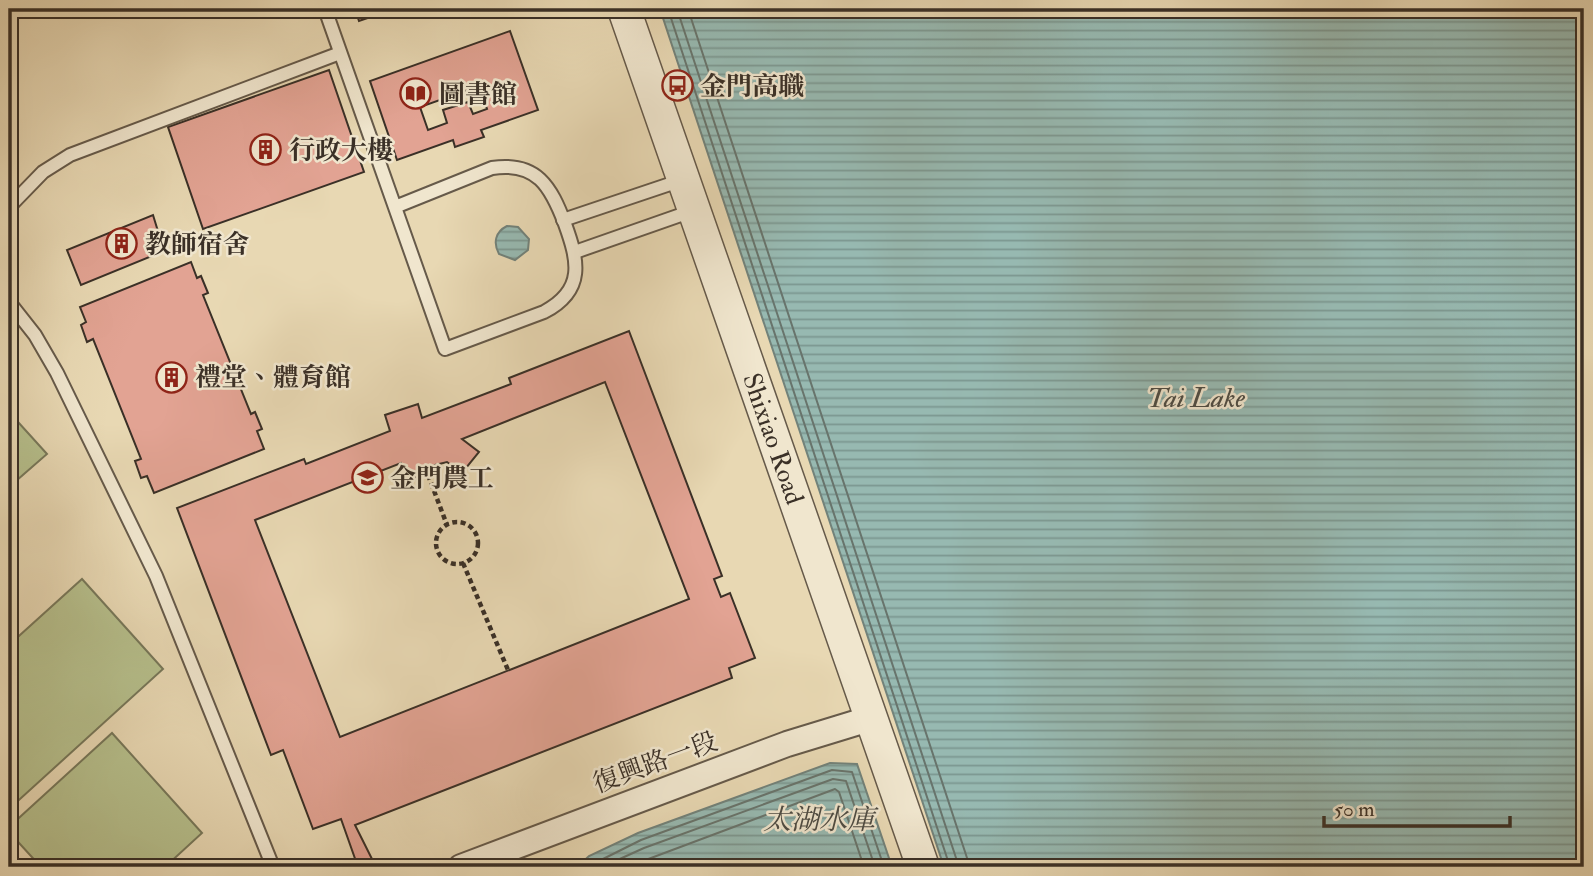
<svg xmlns="http://www.w3.org/2000/svg" width="1593" height="876" font-family="'IM FELL Double Pica','Noto Serif TC',serif">
<style>
.pitch{fill:#b6bf8c;stroke:#78785a;stroke-width:2}
.water{fill:url(#water-rules);stroke:#72827a;stroke-width:2}
.lines{fill:none;stroke-linecap:round;stroke-linejoin:round}
.shore{stroke:#68746c;stroke-width:2}
.building{fill:#e2a393;stroke:#3a3027;stroke-width:2;fill-rule:evenodd}
.service-casing{stroke:#665a4a;stroke-width:16}
.minor-casing{stroke:#665a4a;stroke-width:28}
.tertiary-casing{stroke:#665a4a;stroke-width:35}
.path{stroke:#3a3027;stroke-width:4.5;stroke-dasharray:5 3.5;stroke-linecap:butt}
.service{stroke:#f0e6ce;stroke-width:12}
.minor{stroke:#f0e6ce;stroke-width:24}
.tertiary{stroke:#f0e6ce;stroke-width:32}
.labels{text-anchor:middle;stroke-width:5;stroke-linejoin:round;paint-order:stroke}
.poi-label{font-size:26px;font-weight:bold;fill:#3a3027;stroke:#f0e6ce;text-anchor:start}
.street-label{font-size:26px;fill:#3a3027;stroke:#f0e6ce}
.water-label{font-size:28px;font-style:italic;fill:#4d4b43;stroke:#f0e6ce}
</style>
<defs>
<pattern id="water-rules" width="6" height="5" patternUnits="userSpaceOnUse" patternTransform="scale(1.75)"><rect width="6" height="5" fill="#97b9b1"/><path d="M0 2.5h6" fill="none" stroke="#7c9790"/></pattern>
</defs>
<rect width="100%" height="100%" fill="#e8d8b3"/>
<filter id="stains"><feTurbulence type="fractalNoise" baseFrequency=".00286" numOctaves="4"/><feColorMatrix values="0 0 0 0 .2 0 0 0 0 .09 0 0 0 0 .02 0 0 0 .5 -.17"/></filter>
<radialGradient id="worn" r=".72"><stop offset=".6" stop-color="#630" stop-opacity="0"/><stop offset="1" stop-color="#630" stop-opacity=".3"/></radialGradient>
<g class="pitch">
<polygon points="9,412 47,454 16,481 18,503 9,547"/>
<polygon points="82,579 163,669 9,809 9,645"/>
<polygon points="112,733 202,833 165,867 41,867 9,832 9,827"/>
</g>
<g class="water">
<polygon points="660,9 1584,9 1584,867 944,867"/>
<path d="M507 226 518 227 529 239 528 250 515 260 499 254C493 243 495 232 507 226Z"/>
<polygon points="830,763 857,764 892,867 577,867 589,856 638,833"/>
</g>
<g class="lines">
<g class="shore">
<polyline points="668,9 950,867"/>
<polyline points="677,9 959,867"/>
<polyline points="688,9 970,867"/>
<polyline points="587,867 641,840 832,770 852,772 884,867"/>
<polyline points="602,867 644,848 833,779 846,781 875,867"/>
<polyline points="627,867 835,789 839,792 864,867"/>
</g>
</g>
<g class="building">
<polygon points="355,9 394,9 359,21"/>
<path d="M510 31 538 110 481 130 484 137 455 147 453 140 397 160 370 81ZM479 86 487 109 473 114 468 102 443 110 447 123 428 130 420 107Z"/>
<polygon points="329,70 364,172 203,229 168,127"/>
<polygon points="153,215 164,251 81,285 67,250"/>
<polygon points="191,262 197,278 201,276 208,293 203,295 251,414 255,412 262,429 257,431 264,449 154,493 147,476 141,478 135,461 141,459 93,339 87,342 81,325 86,322 80,307"/>
<path d="M629 331 722 576 714 579 721 597 730 593 755 658 729 668 732 678 355 825 376 867H358L341 819 313 829 283 750 271 755 177 508 304 459 306 464 390 431 385 415 418 404 422 418 511 384 509 378ZM605 382 689 599 340 737 255 520 401 463 405 475 414 472 416 479 438 472 435 465 447 462 462 473 479 452 462 439Z"/>
</g>
<g class="lines">
<defs>
<g id="service">
<path d="M325 9 445 349 544 312C586 290 578 260 565 224 551 187 537 161 492 168L395 207"/>
<polyline points="9,207 43,172 70,155 340,53"/>
<polyline points="563,220 682,180"/>
<polyline points="575,252 692,211"/>
<polyline points="9,302 35,335 57,373 156,576 273,867"/>
</g>
<polyline id="minor" points="461,867 787,744 872,718"/>
<g id="tertiary">
<path id="s1" d="M624 9 923 867"/>
</g>
</defs>
<use href="#service" class="service-casing"/>
<use href="#minor" class="minor-casing"/>
<use href="#tertiary" class="tertiary-casing"/>
<g class="path">
<polyline points="428,475 447,525"/>
<circle cx="457" cy="543" r="21"/>
<polyline points="463,563 508,670"/>
</g>
<use href="#service" class="service"/>
<use href="#minor" class="minor"/>
<use href="#tertiary" class="tertiary"/>
</g>
<defs>
<symbol id="bus-ring" viewBox="-11 -11 22 22"><circle r="9.5" fill="#f0e6ce" stroke="#8f2418" stroke-width="1.5"/><path d="M-5-6H5V4H4V6H2V4H-2V6H-4V4H-5ZM-3.5-4V0h7V-4ZM-3.5 1.2v1.5H-2V1.2ZM2 1.2v1.5H3.5V1.2Z" fill="#8f2418"/></symbol>
<symbol id="library-ring" viewBox="-11 -11 22 22"><circle r="9.5" fill="#f0e6ce" stroke="#8f2418" stroke-width="1.5"/><path d="M-6-4Q-3-5.5-.7-3.5V5Q-3 3-6 4ZM6-4Q3-5.5 .7-3.5V5Q3 3 6 4Z" fill="#8f2418"/></symbol>
<symbol id="building-ring" viewBox="-11 -11 22 22"><circle r="9.5" fill="#f0e6ce" stroke="#8f2418" stroke-width="1.5"/><path d="M-4-6H4V6H1V3H-1V6H-4ZM-2.5-4.3h1.7v1.8h-1.7ZM.8-4.3h1.7v1.8H.8ZM-2.5-1h1.7V.8h-1.7ZM.8-1h1.7V.8H.8Z" fill="#8f2418"/></symbol>
<symbol id="school-ring" viewBox="-11 -11 22 22"><circle r="9.5" fill="#f0e6ce" stroke="#8f2418" stroke-width="1.5"/><path d="M0-5L7-2L0 1L-7-2ZM-4 1L0 2.5L4 1V4Q0 6-4 4Z" fill="#8f2418"/></symbol>
</defs>
<g fill-rule="evenodd">
<use href="#bus-ring" x="660" y="68" width="35" height="35"/>
<use href="#library-ring" x="398" y="76" width="35" height="35"/>
<use href="#building-ring" x="248" y="132" width="35" height="35"/>
<use href="#building-ring" x="104" y="226" width="35" height="35"/>
<use href="#building-ring" x="154" y="360" width="35" height="35"/>
<use href="#school-ring" x="350" y="460" width="35" height="35"/>
</g>
<g class="labels">
<g class="poi-label">
<text x="700" y="95">金門高職</text>
<text x="439" y="103">圖書館</text>
<text x="289" y="159">行政大樓</text>
<text x="145" y="253">教師宿舍</text>
<text x="195" y="386">禮堂、體育館</text>
<text x="390" y="487">金門農工</text>
</g>
<g class="street-label">
<text dy="9" stroke="none"><textPath href="#s1" startOffset="455">Shixiao Road</textPath></text>
<text transform="translate(655 762) rotate(-20)" y="9">復興路一段</text>
</g>
<g class="water-label">
<text x="1196" y="407">Tai Lake</text>
<text x="819" y="829">太湖水庫</text>
</g>
</g>
<rect width="1593" height="876" fill="none" stroke="#e8d8b3" stroke-width="35"/>
<rect x="10" y="10" width="1572" height="855" fill="none" stroke="#3a3027" stroke-width="3.5"/>
<rect x="18" y="18" width="1558" height="841" fill="none" stroke="#3a3027" stroke-width="2"/>
<path d="M1324 816v10h186v-10" fill="none" stroke="#3a3027" stroke-width="3.5"/>
<text x="1334" y="816" font-size="21" fill="#3a3027" stroke="#f0e6ce" stroke-width="5" paint-order="stroke">50 m</text>
<rect width="100%" height="100%" filter="url(#stains)"/>
<rect width="100%" height="100%" fill="url(#worn)"/>
</svg>
